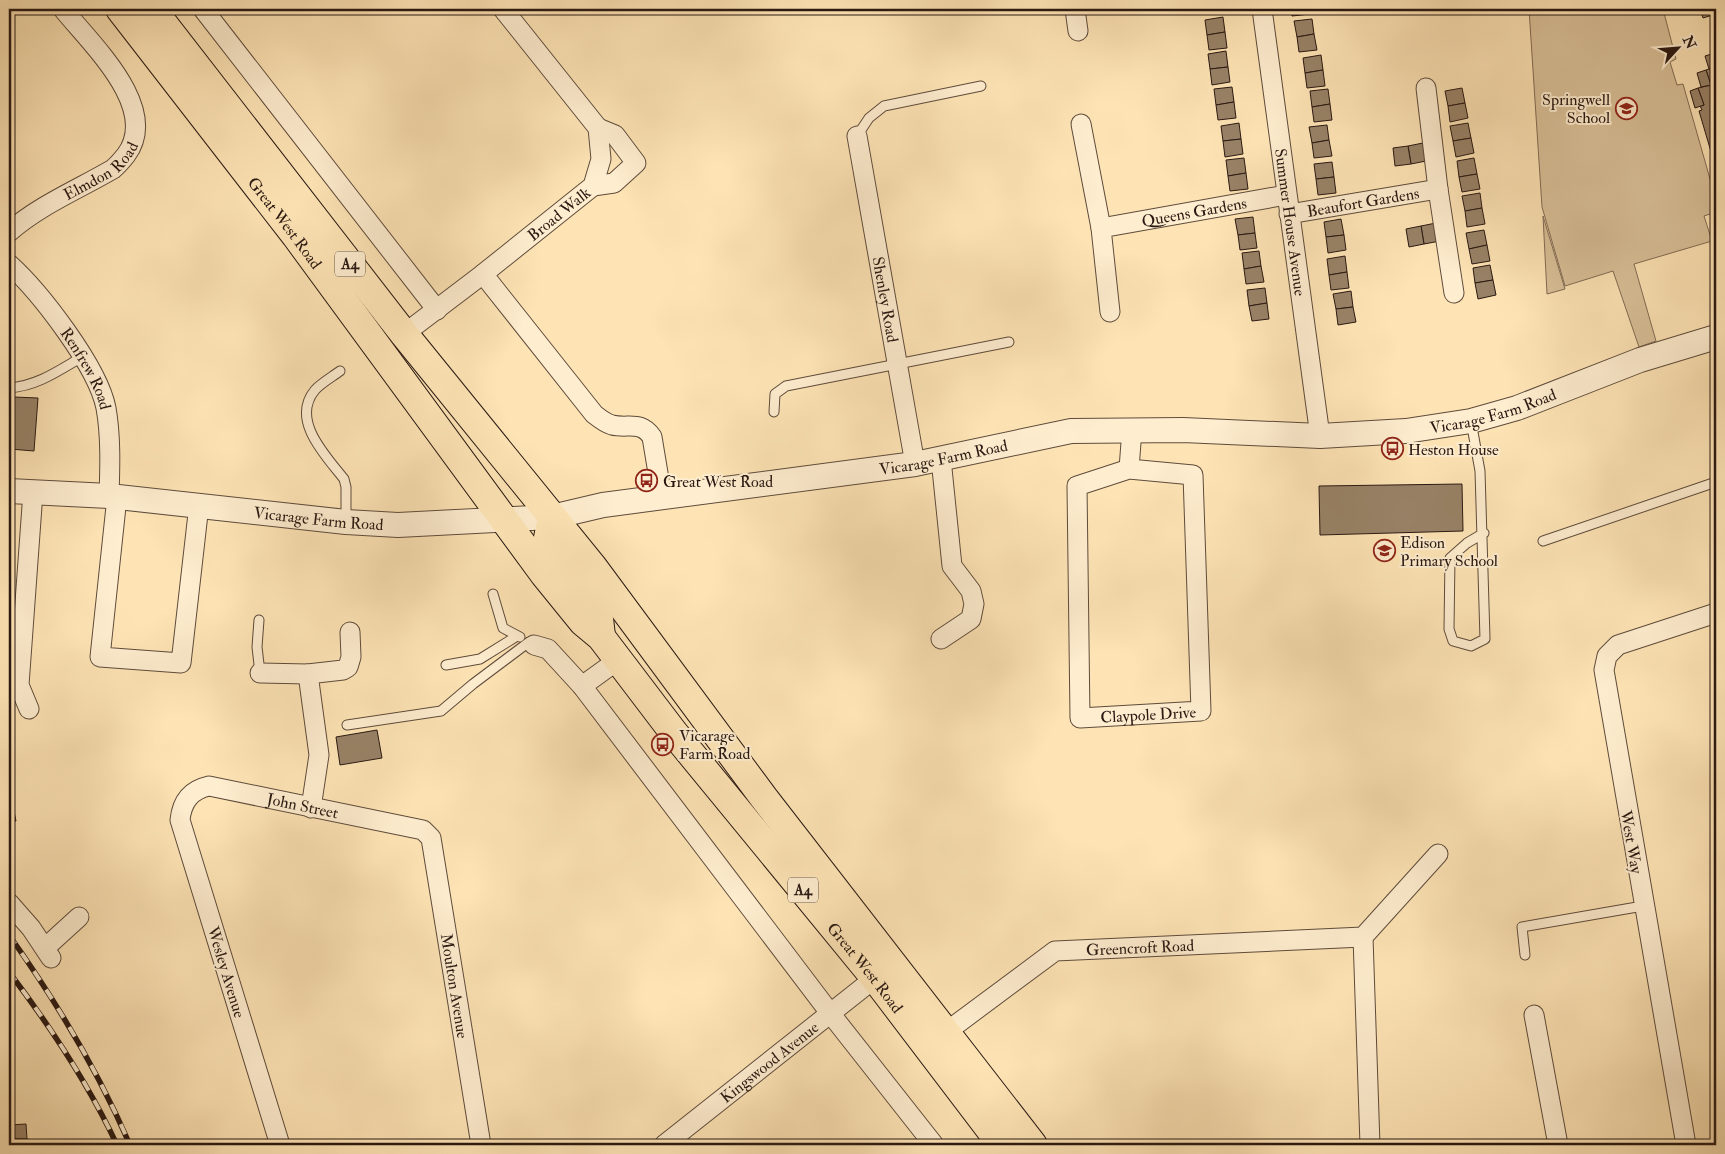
<svg xmlns="http://www.w3.org/2000/svg" width="1725" height="1154" font-family="'IM FELL Double Pica',serif">
<style>
.green{fill:#dac199;stroke:#826c56}
.building{fill:#988267;stroke:#291812}
.lines{fill:none;stroke-linecap:round;stroke-linejoin:round}
.service-casing{stroke:#5e4b3b;stroke-width:11}
.minor-casing{stroke:#5e4b3b;stroke-width:21}
.tertiary-casing{stroke:#5e4b3b;stroke-width:26}
.trunk-casing{stroke:#291812;stroke-width:30}
.service{stroke:#feedcf;stroke-width:9}
.minor{stroke:#feedcf;stroke-width:19}
.tertiary{stroke:#feedcf;stroke-width:24}
.trunk{stroke:#fee4b5;stroke-width:28}
.rail-casing{stroke:#291812;stroke-width:5.5}
.rail{stroke:#feedcf;stroke-width:4;stroke-dasharray:11;stroke-linecap:butt}
.labels{text-anchor:middle;stroke-width:4;stroke-linejoin:round;paint-order:stroke}
.shield{fill:#feedcf;stroke:#69584b;stroke-width:1}
.shield-label{font-size:15px;font-weight:bold;fill:#291812}
.poi-label{font-size:16px;fill:#291812;stroke:#feedcf;text-anchor:start}
.street-label{font-size:16px;fill:#291812;stroke:#feedcf}
</style>
<rect width="100%" height="100%" fill="#fee4b5"/>
<filter id="stains"><feTurbulence type="fractalNoise" baseFrequency=".004" numOctaves="4"/><feColorMatrix values="0 0 0 0 .2 0 0 0 0 .09 0 0 0 0 .02 0 0 0 .5 -.17"/></filter>
<radialGradient id="worn" r=".72"><stop offset=".6" stop-color="#630" stop-opacity="0"/><stop offset="1" stop-color="#630" stop-opacity=".3"/></radialGradient>
<g class="green">
<polygon points="1529,9 1663,9 1676,59 1670,62 1677,85 1683,84 1716,200 1716,212 1704,216 1712,241 1634,264 1656,341 1639,347 1613,271 1565,286 1542,207"/>
<polygon points="1543,216 1565,289 1547,294"/>
</g>
<g class="building">
<polygon points="1202,9 1220,9 1220,11 1203,13"/>
<polygon points="1291,9 1309,9 1310,14 1292,16"/>
<polygon points="1700,9 1716,9 1716,14 1703,18"/>
<polygon points="1223,17 1225,32 1207,35 1205,20"/>
<polygon points="1312,19 1314,34 1297,37 1294,21"/>
<polygon points="1225,32 1227,48 1209,50 1207,35"/>
<polygon points="1314,34 1317,50 1299,52 1297,37"/>
<polygon points="1226,51 1228,67 1210,69 1208,54"/>
<polygon points="1715,53 1716,67 1709,69 1705,56"/>
<polygon points="1321,55 1323,70 1305,73 1303,58"/>
<polygon points="1228,67 1230,82 1212,85 1210,69"/>
<polygon points="1716,67 1716,153 1712,155 1699,111 1702,110 1700,106 1704,105 1698,88 1711,85 1706,70"/>
<polygon points="1323,70 1325,86 1307,88 1305,73"/>
<polygon points="1706,70 1711,85 1701,87 1697,73"/>
<polygon points="1232,87 1234,102 1216,105 1214,89"/>
<polygon points="1462,88 1465,103 1448,106 1445,91"/>
<polygon points="1698,88 1704,105 1695,108 1690,91"/>
<polygon points="1328,89 1330,104 1312,107 1310,91"/>
<polygon points="1234,102 1236,118 1218,120 1216,105"/>
<polygon points="1465,103 1468,118 1450,122 1448,106"/>
<polygon points="1330,104 1332,120 1314,122 1312,107"/>
<polygon points="1239,123 1241,139 1223,141 1221,126"/>
<polygon points="1468,123 1471,138 1453,141 1450,126"/>
<polygon points="1327,125 1329,140 1312,143 1309,127"/>
<polygon points="1471,138 1474,153 1456,157 1453,141"/>
<polygon points="1241,139 1243,154 1225,157 1223,141"/>
<polygon points="1329,140 1332,156 1314,158 1312,143"/>
<polygon points="1423,143 1426,161 1411,164 1408,146"/>
<polygon points="1408,146 1411,164 1395,166 1393,148"/>
<polygon points="1244,158 1246,173 1228,176 1226,160"/>
<polygon points="1474,158 1477,174 1459,177 1457,161"/>
<polygon points="1332,162 1334,177 1316,179 1314,164"/>
<polygon points="1246,173 1248,189 1230,191 1228,176"/>
<polygon points="1477,174 1480,189 1462,192 1459,177"/>
<polygon points="1334,177 1336,193 1318,195 1316,179"/>
<polygon points="1480,193 1482,208 1465,211 1462,196"/>
<polygon points="1482,208 1485,224 1467,227 1465,211"/>
<polygon points="1253,217 1255,233 1238,235 1235,219"/>
<polygon points="1341,219 1344,235 1326,237 1324,222"/>
<polygon points="1436,223 1440,241 1424,244 1421,226"/>
<polygon points="1421,226 1424,244 1409,247 1406,229"/>
<polygon points="1484,230 1487,245 1469,249 1466,233"/>
<polygon points="1255,233 1257,248 1240,250 1238,235"/>
<polygon points="1344,235 1346,250 1328,253 1326,237"/>
<polygon points="1487,245 1490,261 1472,264 1469,249"/>
<polygon points="1259,251 1261,266 1244,269 1242,253"/>
<polygon points="1345,256 1347,272 1329,275 1327,259"/>
<polygon points="1490,265 1493,280 1475,283 1473,268"/>
<polygon points="1261,266 1264,282 1246,284 1244,269"/>
<polygon points="1347,272 1349,288 1331,290 1329,275"/>
<polygon points="1493,280 1496,295 1478,299 1475,283"/>
<polygon points="1265,288 1267,303 1249,306 1247,290"/>
<polygon points="1351,291 1353,307 1336,309 1333,294"/>
<polygon points="1267,303 1269,319 1252,321 1249,306"/>
<polygon points="1353,307 1356,322 1338,325 1336,309"/>
<polygon points="14,397 38,398 34,451 10,449"/>
<polygon points="1462,484 1463,531 1320,535 1319,486"/>
<polygon points="377,730 382,758 340,765 336,737"/>
<polygon points="9,788 16,821 9,822"/>
<polygon points="26,1124 27,1139 9,1139 9,1125"/>
<rect x="9" y="1139" width="18" height="6"/>
</g>
<g class="lines">
<defs>
<g id="service">
<polyline points="857,136 869,118 884,106 981,86"/>
<path d="M340 371C332 377 321 383 315 390 290 420 326 456 344 479L346 487V521"/>
<path d="M9 388C37 386 58 371 82 357"/>
<polyline points="774,412 775,394 786,386 1009,342"/>
<polyline points="1471,421 1480,471 1485,639 1471,646 1453,641 1449,629 1450,558 1467,543 1484,533"/>
<polyline points="1543,541 1716,482"/>
<polyline points="493,594 503,628 520,637"/>
<polyline points="259,620 257,647 260,673"/>
<polyline points="446,665 480,659 517,636"/>
<polyline points="347,725 441,711 473,684 529,642"/>
<polyline points="1525,955 1522,927 1643,906"/>
</g>
<g id="minor">
<polyline points="203,9 437,310"/>
<polyline points="1075,9 1078,31"/>
<path id="s1" d="M1262 9 1320 436"/>
<polyline points="1081,124 1101,228"/>
<path id="s2" d="M857 136 915 464"/>
<polyline points="593,186 614,183 636,163 615,135 598,128"/>
<polyline points="1438,189 1454,293"/>
<path id="s3" d="M1289 214 1438 189 1426 88"/>
<path id="s4" d="M9 232C40 205 77 190 113 169 118 165 122 160 126 155 161 108 91 44 63 9"/>
<path id="s5" d="M9 264C40 292 98 367 106 408 111 436 110 467 109 496"/>
<path d="M483 274 594 414C599 418 605 423 612 425 628 429 641 420 652 437L662 497"/>
<path id="s6" d="M1110 312 1101 228 1286 195"/>
<path id="s7" d="M404 334 483 274 593 186 601 159 598 128 503 9"/>
<polyline points="941,459 952,566 971,591 974,604 971,619 941,639"/>
<path id="s8" d="M1129 469 1077 486 1080 718 1201 711 1193 475 1129 469 1132 429"/>
<polyline points="117,497 100,657 181,663 199,505"/>
<polyline points="534,645 548,649 582,686 830,1013 934,1145"/>
<polyline points="260,673 308,674"/>
<polyline points="582,686 618,660"/>
<polyline points="29,709 19,685 33,492"/>
<polyline points="311,808 319,755 308,674 343,670 348,667 351,657 350,632"/>
<polyline points="9,903 31,928 51,958"/>
<polyline points="1363,937 1370,1145"/>
<polyline points="45,948 79,917"/>
<polyline points="1534,1015 1558,1145"/>
<path id="s9" d="M946 1032 1055 951 1363 937 1438 854"/>
<path id="s10" d="M280 1145 180 820C182 801 191 790 209 786L423 830 431 838 481 1145"/>
<path id="s11" d="M664 1145 875 978"/>
<polyline points="1686,1145 1604,670 1607,656 1618,645 1716,613"/>
</g>
<g id="tertiary">
<path id="s12" d="M9 491 109 496 346 522 398 525 552 517 603 505 915 464 1071 431 1183 430 1320 436 1406 431 1471 421 1517 408 1640 360 1716 337"/>
</g>
<g id="trunk">
<path id="s13" d="M120 9 296 236 544 574 583 622 601 637 674 733 875 978 1002 1145"/>
<polyline points="152,9 404,334 593,567 764,798 1033,1145"/>
<polyline points="552,517 548,538 550,546 598,610 601,636"/>
</g>
</defs>
<use href="#service" class="service-casing"/>
<use href="#minor" class="minor-casing"/>
<use href="#tertiary" class="tertiary-casing"/>
<use href="#trunk" class="trunk-casing"/>
<use href="#service" class="service"/>
<use href="#minor" class="minor"/>
<use href="#tertiary" class="tertiary"/>
<use href="#trunk" class="trunk"/>
<defs>
<g id="rail">
<path d="M9 935C56 1001 98 1071 130 1145"/>
<path d="M9 972C50 1026 88 1083 117 1145"/>
</g>
</defs>
<use href="#rail" class="rail-casing"/>
<use href="#rail" class="rail"/>
</g>
<defs>
<symbol id="school-ring" viewBox="-11 -11 22 22"><circle r="9.5" fill="#feedcf" stroke="#8f2418" stroke-width="1.5"/><path d="M0-5L7-2L0 1L-7-2ZM-4 1L0 2.5L4 1V4Q0 6-4 4Z" fill="#8f2418"/></symbol>
<symbol id="bus-ring" viewBox="-11 -11 22 22"><circle r="9.5" fill="#feedcf" stroke="#8f2418" stroke-width="1.5"/><path d="M-5-6H5V4H4V6H2V4H-2V6H-4V4H-5ZM-3.5-4V0h7V-4ZM-3.5 1.2v1.5H-2V1.2ZM2 1.2v1.5H3.5V1.2Z" fill="#8f2418"/></symbol>
</defs>
<g fill-rule="evenodd">
<use href="#school-ring" x="1614" y="96" width="25" height="25"/>
<use href="#bus-ring" x="1380" y="436" width="25" height="25"/>
<use href="#bus-ring" x="634" y="468" width="25" height="25"/>
<use href="#school-ring" x="1372" y="538" width="25" height="25"/>
<use href="#bus-ring" x="650" y="732" width="25" height="25"/>
</g>
<g class="labels">
<g class="shield">
<rect x="335" y="251.5" width="30" height="25" rx="4"/>
<rect x="788" y="877.5" width="30" height="25" rx="4"/>
</g>
<g class="shield-label">
<text x="350" y="269">A4</text>
<text x="803" y="895">A4</text>
</g>
<g class="poi-label">
<text x="1610" y="105" text-anchor="end">Springwell<tspan x="1610" dy="18">School</tspan></text>
<text x="1408" y="455">Heston House</text>
<text x="663" y="487">Great West Road</text>
<text x="1400" y="548">Edison<tspan x="1400" dy="18">Primary School</tspan></text>
<text x="679" y="741">Vicarage<tspan x="679" dy="18">Farm Road</tspan></text>
</g>
<g class="street-label">
<text dy="6" stroke="none"><textPath href="#s4" startOffset="111">Elmdon Road</textPath></text>
<text dy="6" stroke="none"><textPath href="#s3" startOffset="75">Beaufort Gardens</textPath></text>
<text dy="6" stroke="none"><textPath href="#s6" startOffset="179">Queens Gardens</textPath></text>
<text dy="6" stroke="none"><textPath href="#s7" startOffset="196">Broad Walk</textPath></text>
<text dy="6" stroke="none"><textPath href="#s13" startOffset="270">Great West Road</textPath></text>
<text dy="6" stroke="none"><textPath href="#s1" startOffset="215">Summer House Avenue</textPath></text>
<text dy="6" stroke="none"><textPath href="#s2" startOffset="166">Shenley Road</textPath></text>
<text dy="6" stroke="none"><textPath href="#s5" startOffset="131">Renfrew Road</textPath></text>
<text dy="6" stroke="none"><textPath href="#s12" startOffset="1496">Vicarage Farm Road</textPath></text>
<text dy="6" stroke="none"><textPath href="#s12" startOffset="941">Vicarage Farm Road</textPath></text>
<text dy="6" stroke="none"><textPath href="#s12" startOffset="311">Vicarage Farm Road</textPath></text>
<text dy="6" stroke="none"><textPath href="#s8" startOffset="355">Claypole Drive</textPath></text>
<text dy="6" stroke="none"><textPath href="#s10" startOffset="484">John Street</textPath></text>
<text transform="translate(1632 842) rotate(80)" y="6">West Way</text>
<text dy="6" stroke="none"><textPath href="#s9" startOffset="221">Greencroft Road</textPath></text>
<text dy="6" stroke="none"><textPath href="#s13" startOffset="1215">Great West Road</textPath></text>
<text transform="translate(227 972) rotate(73)" y="6">Wesley Avenue</text>
<text dy="6" stroke="none"><textPath href="#s10" startOffset="768">Moulton Avenue</textPath></text>
<text dy="6" stroke="none"><textPath href="#s11" startOffset="134">Kingswood Avenue</textPath></text>
</g>
</g>
<rect width="1725" height="1154" fill="none" stroke="#fee4b5" stroke-width="30"/>
<rect x="10" y="10" width="1705" height="1134" fill="none" stroke="#291812" stroke-width="2.5"/>
<rect x="15" y="15" width="1695" height="1124" fill="none" stroke="#291812"/>
<g transform="translate(1678 48) rotate(64)" stroke="#feedcf" stroke-width="4" paint-order="stroke">
<path d="M0-4L9 19L0 12L-9 19Z" fill="#291812"/>
<text y="-8" font-size="14" font-weight="bold" text-anchor="middle" fill="#291812">N</text>
</g>
<rect width="100%" height="100%" filter="url(#stains)"/>
<rect width="100%" height="100%" fill="url(#worn)"/>
</svg>
